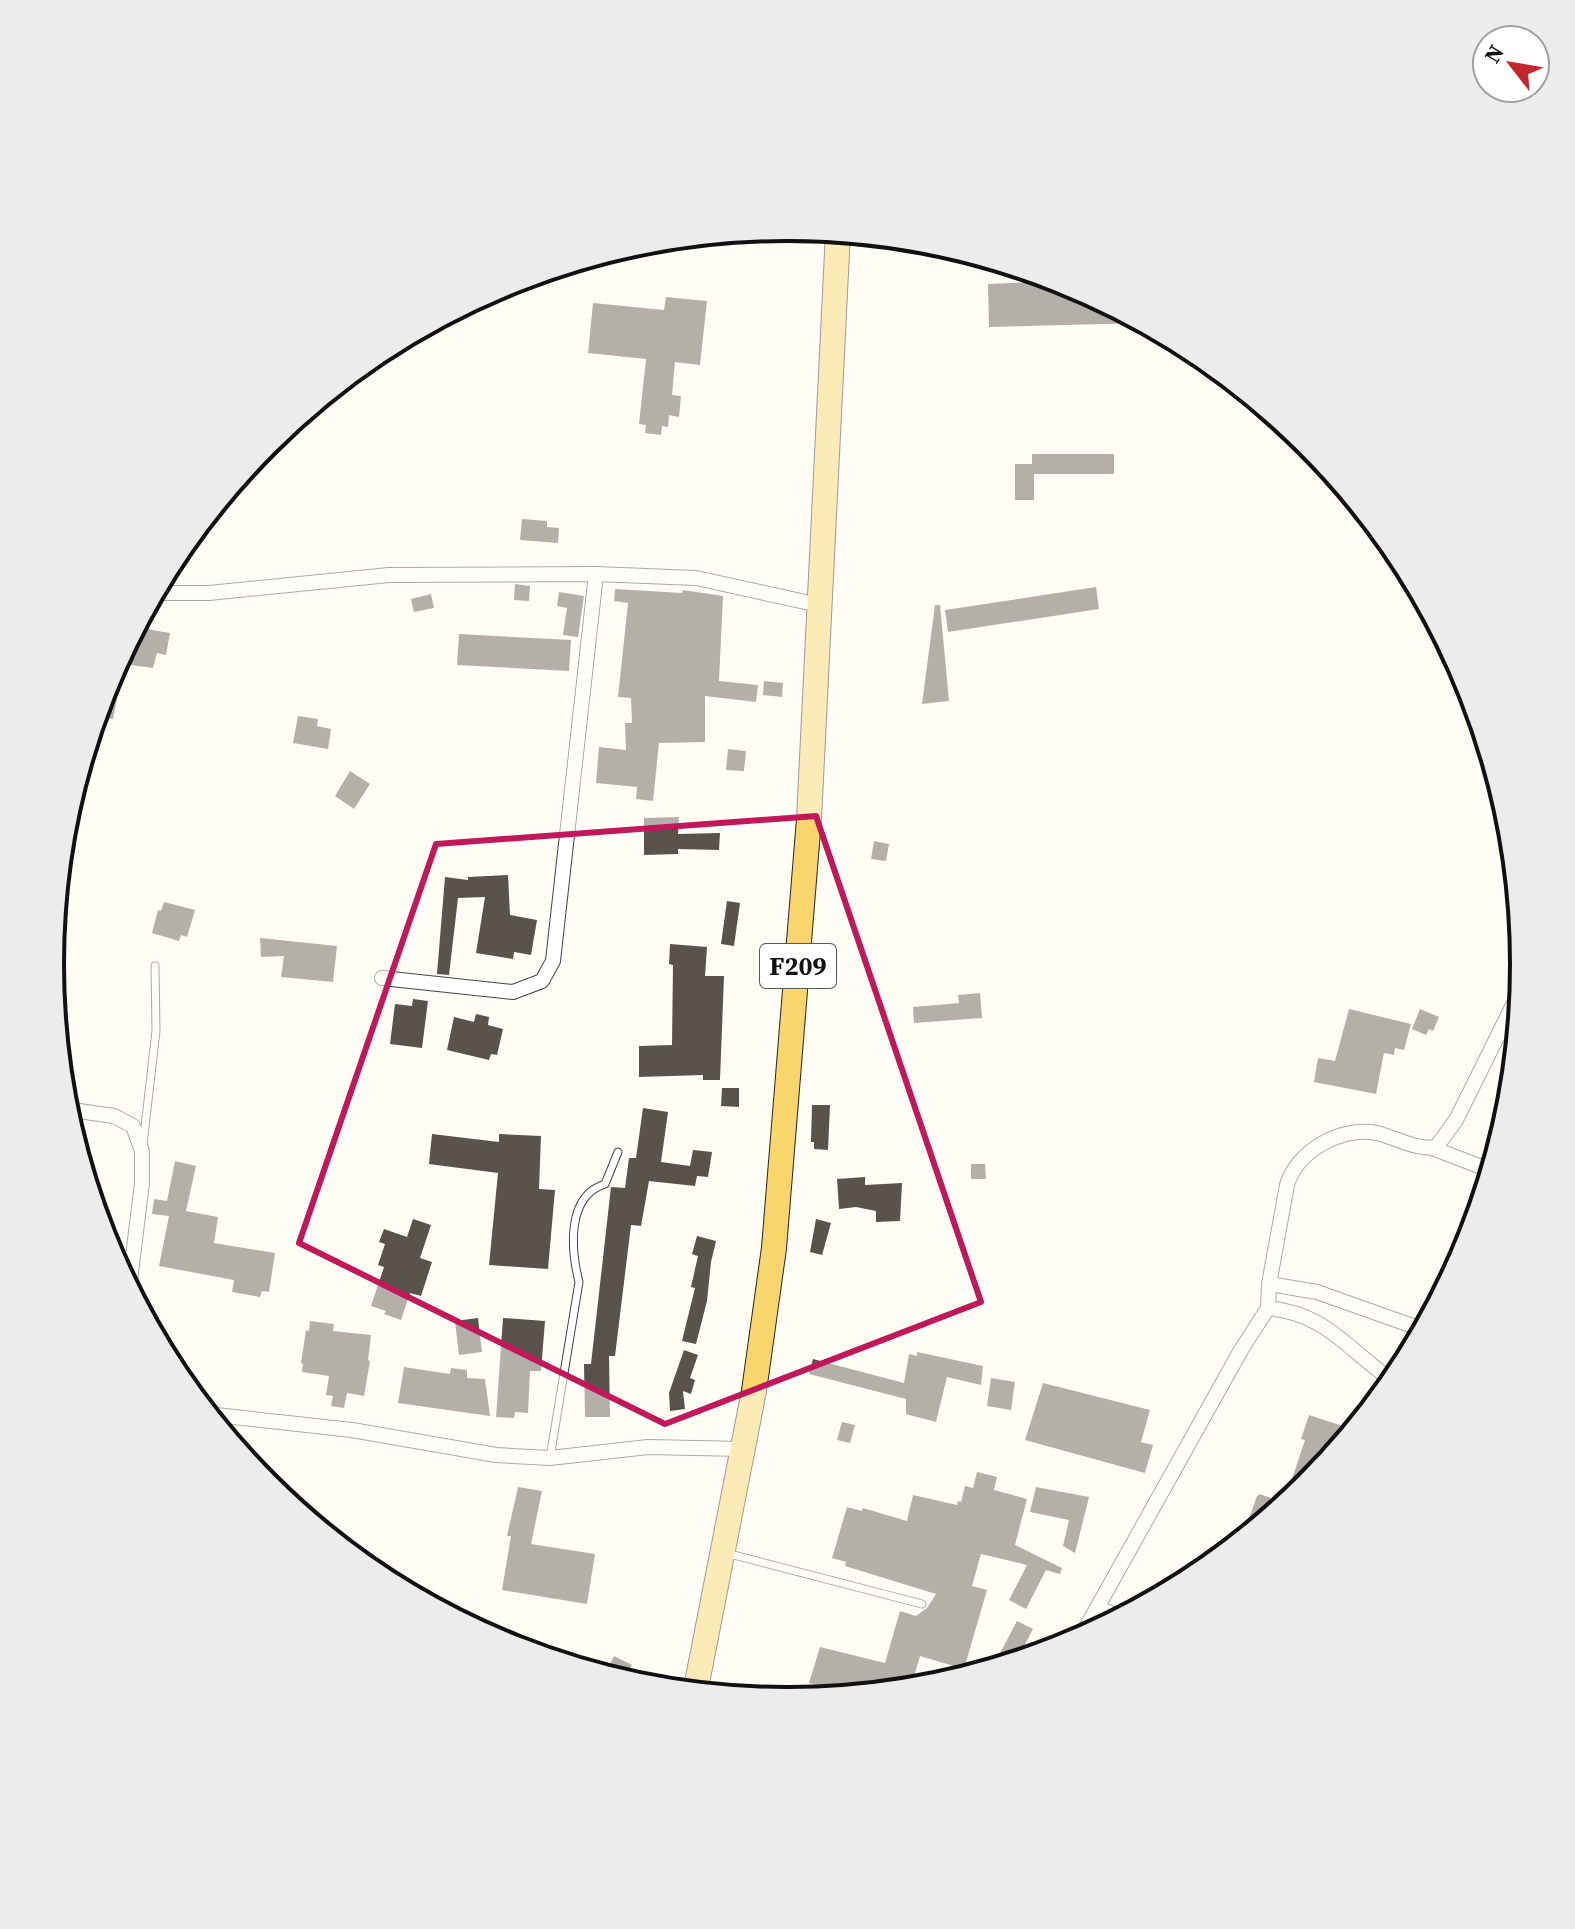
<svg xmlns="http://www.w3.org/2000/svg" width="1575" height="1929" font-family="'Source Serif 4',serif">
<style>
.building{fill:#5a524d}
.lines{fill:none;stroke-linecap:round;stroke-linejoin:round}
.lane-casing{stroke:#444;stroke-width:9}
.street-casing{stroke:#444;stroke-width:16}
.primary-casing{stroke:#222;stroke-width:26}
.lane{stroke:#fff;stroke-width:7}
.street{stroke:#fff;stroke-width:14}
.primary{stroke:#f9d66b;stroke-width:24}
.marked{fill:none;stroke:#c2185b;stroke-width:6;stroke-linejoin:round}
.labels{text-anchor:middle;stroke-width:8;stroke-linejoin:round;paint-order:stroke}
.shield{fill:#fff;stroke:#585858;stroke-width:2}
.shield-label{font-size:26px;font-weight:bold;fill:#111}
.rim{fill:none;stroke:#111;stroke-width:4}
</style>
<rect width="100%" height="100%" fill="#fffdf5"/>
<g class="building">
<polygon points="1061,281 1070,283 1143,323 989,327 988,284"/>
<polygon points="666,297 707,301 700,365 675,362 672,395 681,396 679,417 669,415 668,427 662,426 661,435 645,433 646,425 639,424 646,359 588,353 593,303 664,310"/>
<polygon points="1032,454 1114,454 1114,474 1034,474 1034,500 1015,500 1015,464 1032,464"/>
<polygon points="522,519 547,521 547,527 559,528 558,543 520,540"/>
<polygon points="515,584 530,586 529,601 514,600"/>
<polygon points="1096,587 1099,609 948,632 945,610"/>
<polygon points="615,589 682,593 683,590 723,596 719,681 758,685 756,702 705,696 705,742 659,743 653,801 636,799 637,787 596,783 599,747 626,750 625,723 632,723 631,698 618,697 628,603 614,601"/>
<polygon points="559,592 584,596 578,637 563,635 567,608 557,606"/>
<polygon points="431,594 434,608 414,612 411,599"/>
<polygon points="935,605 940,605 949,701 922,704"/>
<polygon points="135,627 170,633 166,655 157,653 153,668 117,663"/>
<polygon points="459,634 571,640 569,671 457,665"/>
<polygon points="764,681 783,683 782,697 763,695"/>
<polygon points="102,695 117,698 113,719 96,716"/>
<polygon points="298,716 318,719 317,726 331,729 328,749 293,743"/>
<polygon points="728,749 746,751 744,771 726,770"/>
<polygon points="350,771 370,784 354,809 335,796"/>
<polygon points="679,817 678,834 720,833 719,850 678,849 678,854 644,855 644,818"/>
<polygon points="874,841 889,844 886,861 871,859"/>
<polygon points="508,875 510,915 537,920 531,955 514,952 513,959 476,953 485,897 458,898 449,975 437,974 445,877 468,880 468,877"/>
<polygon points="727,901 740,903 734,946 721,944"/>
<polygon points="164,902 195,910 187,937 181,935 179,941 152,933 158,910 161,911"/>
<polygon points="260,938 337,946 333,982 281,977 284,956 261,957"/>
<polygon points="670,944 707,947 705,976 724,976 720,1080 703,1080 703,1075 639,1077 639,1046 672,1045 673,965 669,964"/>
<polygon points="980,993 982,1018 914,1023 913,1007 959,1003 958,995"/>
<polygon points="413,999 428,1001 422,1048 390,1044 395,1004 412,1006"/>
<polygon points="1349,1009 1411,1024 1404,1050 1395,1048 1394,1055 1384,1053 1376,1094 1314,1082 1318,1058 1335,1061"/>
<polygon points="1420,1009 1439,1017 1433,1031 1429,1029 1426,1035 1412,1029"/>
<polygon points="476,1014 489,1017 488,1025 503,1029 497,1055 491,1054 489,1060 447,1050 454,1017 474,1022"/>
<polygon points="722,1088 739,1088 739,1107 721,1106"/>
<polygon points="812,1105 830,1105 828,1150 814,1149 814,1142 811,1142"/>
<polygon points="643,1108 668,1112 661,1162 690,1166 693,1150 712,1152 708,1177 697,1176 695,1186 649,1181 641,1226 631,1225 615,1356 609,1356 610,1417 585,1417 584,1364 591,1364 611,1187 625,1188 629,1158 636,1158"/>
<polygon points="432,1134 499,1142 499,1134 541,1136 539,1189 555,1190 548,1269 489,1265 498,1173 429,1164"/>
<polygon points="175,1161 196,1166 186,1211 218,1217 214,1243 275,1253 269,1292 262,1291 260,1297 232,1292 234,1280 159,1266 169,1216 152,1214 154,1199 167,1201"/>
<polygon points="971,1164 985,1164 986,1179 971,1179"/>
<polygon points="865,1177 865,1185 902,1183 900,1221 876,1222 876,1211 856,1207 839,1209 837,1179"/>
<polygon points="413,1219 431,1225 420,1258 432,1262 421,1296 410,1293 401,1320 384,1314 386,1311 371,1306 384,1267 378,1265 385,1244 379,1242 384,1229 407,1237"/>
<polygon points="816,1219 831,1223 822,1255 810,1252"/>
<polygon points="697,1236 716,1241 711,1262 707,1301 696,1344 682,1341 695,1288 691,1287 698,1256 692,1254"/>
<polygon points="478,1318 482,1352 459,1355 455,1321"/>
<polygon points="503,1318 545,1321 541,1371 530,1371 528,1413 515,1412 514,1418 496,1417"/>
<polygon points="310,1321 334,1324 333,1331 371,1335 368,1360 370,1361 364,1396 347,1393 344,1408 331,1406 333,1396 326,1395 329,1376 302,1372 303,1364 301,1363 306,1330 309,1331"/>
<polygon points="684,1350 698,1355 690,1378 695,1380 691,1394 683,1391 685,1409 670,1411 669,1393"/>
<polygon points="917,1352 983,1366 981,1385 947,1377 936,1422 906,1414 906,1399 809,1374 813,1359 904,1383 909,1354 917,1356"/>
<polygon points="404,1367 450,1374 451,1368 467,1370 467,1378 485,1379 490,1416 398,1403"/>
<polygon points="991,1378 1015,1382 1011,1410 987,1406"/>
<polygon points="1043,1383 1150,1410 1141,1442 1153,1445 1145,1473 1025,1440"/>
<polygon points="1309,1415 1355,1430 1309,1486 1241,1541 1257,1496 1260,1494 1284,1503 1305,1440 1301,1439"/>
<polygon points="842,1422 855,1425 850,1443 837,1440"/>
<polygon points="977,1472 997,1477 994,1490 1027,1499 1015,1545 1062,1568 1060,1574 1046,1570 1026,1609 1009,1600 1027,1565 981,1554 972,1586 987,1590 964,1669 920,1656 910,1690 853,1696 809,1683 820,1647 885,1663 900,1611 916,1616 927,1608 936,1594 845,1566 846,1562 832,1558 847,1507 862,1511 863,1508 907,1521 913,1495 957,1505 958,1501 961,1502 965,1486 973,1488"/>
<polygon points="518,1487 542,1491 531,1544 595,1554 587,1604 502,1590 511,1536 507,1536"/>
<polygon points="1036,1487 1089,1497 1075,1553 1063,1546 1069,1520 1030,1512"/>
<polygon points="1017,1621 1033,1629 1016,1662 991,1670"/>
<polygon points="614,1656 632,1665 624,1680 606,1672"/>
</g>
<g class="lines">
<defs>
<g id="lane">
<polyline points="143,1144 156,1031 155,966"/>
<path d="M550 1458 579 1282C571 1250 566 1196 605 1184L618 1152"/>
<polyline points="726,1553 922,1604"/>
</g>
<g id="street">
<polyline points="154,593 209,593 389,575 596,574 696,578 819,605"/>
<polyline points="382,978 513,992 542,981 553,961 596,574"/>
<polyline points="65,1109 114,1116 133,1126 142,1151 142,1183 129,1289"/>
<polyline points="1432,1148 1492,1171"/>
<polyline points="1269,1284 1317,1292 1424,1330"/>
<path d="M1268 1308C1323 1313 1345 1346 1386 1376L1397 1379"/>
<polyline points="207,1414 352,1430 496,1455 550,1458 648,1447 743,1449"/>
<polyline points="1098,1608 1122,1618"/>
<path d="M1078 1642 1241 1350 1268 1308 1269 1284 1287 1185C1297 1151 1341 1126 1377 1133 1394 1137 1420 1152 1437 1146L1456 1120 1523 985"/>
</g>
<polyline id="primary" points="695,1693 754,1391 774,1248 809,819 838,232"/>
</defs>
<use href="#lane" class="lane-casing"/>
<use href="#street" class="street-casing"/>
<use href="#primary" class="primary-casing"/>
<use href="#lane" class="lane"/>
<use href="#street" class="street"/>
<use href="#primary" class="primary"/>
</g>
<path d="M0 0H1575V1929H0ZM816 816 981 1302 665 1424 299 1243 436 844Z" fill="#fffdf5" fill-opacity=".55" fill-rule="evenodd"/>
<path class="marked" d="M816 816 981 1302 665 1424 299 1243 436 844Z"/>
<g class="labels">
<rect class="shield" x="760" y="944" width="76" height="44" rx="6"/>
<g class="shield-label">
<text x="798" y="975">F209</text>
</g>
</g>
<path d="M0 0H1575V1929H0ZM64 964a723 723 0 1 1 1446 0a723 723 0 1 1-1446 0Z" fill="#ececec" fill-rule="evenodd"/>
<path class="rim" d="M64 964a723 723 0 1 1 1446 0a723 723 0 1 1-1446 0Z"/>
<g transform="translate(1511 64) rotate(301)"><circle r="38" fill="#ffffff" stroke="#a0a0a0" stroke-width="2"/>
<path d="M0-6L14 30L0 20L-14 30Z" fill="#c4262e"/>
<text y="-12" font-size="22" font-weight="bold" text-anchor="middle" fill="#111111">N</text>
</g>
</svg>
